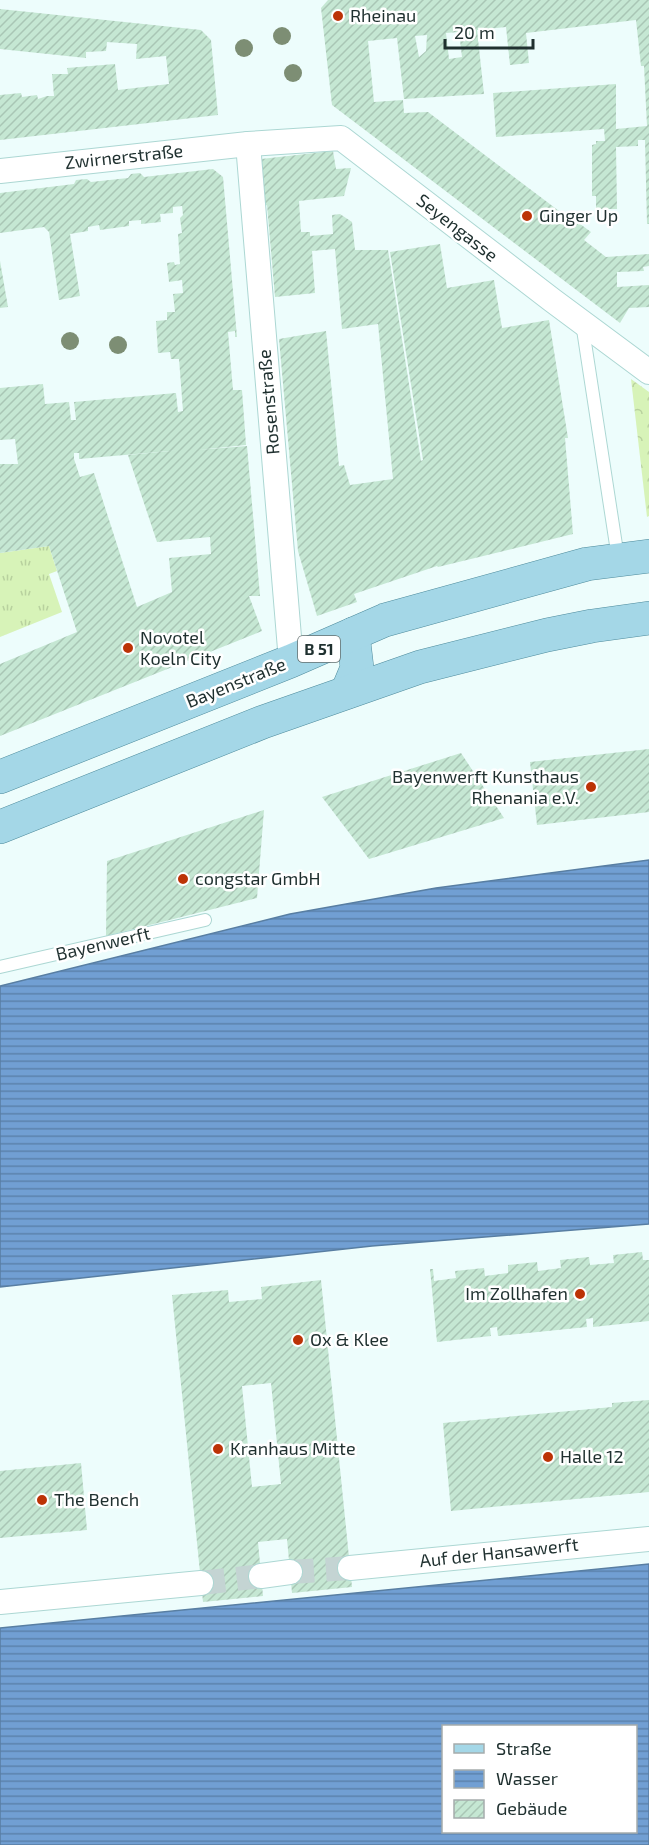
<svg xmlns="http://www.w3.org/2000/svg" width="649" height="1845" font-family="'Exo 2',sans-serif">
<style>
.grass{fill:url(#grass-tufts)}
.forest{fill:url(#forest-crowns)}
.water{fill:url(#water-rules);stroke:#587ea2;stroke-width:1.5;fill-rule:evenodd}
.building{fill:url(#building-hatch);fill-rule:evenodd}
.lines{fill:none;stroke-linecap:round;stroke-linejoin:round}
.street-tunnel{stroke:#c4d4d3;stroke-width:24;stroke-dasharray:24 12;stroke-linecap:butt}
.lane-casing{stroke:#acd7d3;stroke-width:14}
.street-casing{stroke:#acd7d3;stroke-width:26}
.primary-casing{stroke:#4e8b9c;stroke-width:34}
.lane{stroke:#fff;stroke-width:12}
.street{stroke:#fff;stroke-width:24}
.primary{stroke:#a4d7e7;stroke-width:33}
.tree{fill:#7d8e74}
.poi-dot{fill:#bc3306;stroke:#fff;stroke-width:2}
.labels{text-anchor:middle;stroke-width:5;stroke-linejoin:round;paint-order:stroke}
.shield{fill:#fff;stroke:#626e6d;stroke-width:1.5}
.shield-label{font-size:16px;font-weight:bold;fill:#1f302f}
.poi-label{font-size:18px;fill:#1f302f;stroke:#fff;text-anchor:start}
.street-label{font-size:18px;fill:#1f302f;stroke:#fff}
</style>
<defs>
<pattern id="grass-tufts" width="24" height="20" patternUnits="userSpaceOnUse" patternTransform="scale(1.5)"><rect width="24" height="20" fill="#d7f3b8"/><path d="M3 7l-1-3M5 7V3M7 7l1-3M15 17l-1-3M17 17v-4M19 17l1-3" fill="none" stroke="#b8d19e"/></pattern>
<pattern id="forest-crowns" width="20" height="18" patternUnits="userSpaceOnUse" patternTransform="scale(1.5)"><rect width="20" height="18" fill="#d7f3b8"/><path d="M2 6a3 3 0 1 1 6 0M12 15a3 3 0 1 1 6 0" fill="none" stroke="#b8d19e"/></pattern>
<pattern id="water-rules" width="6" height="5" patternUnits="userSpaceOnUse" patternTransform="scale(1.5)"><rect width="6" height="5" fill="#719fd3"/><path d="M0 2.5h6" fill="none" stroke="#5c82ac"/></pattern>
<pattern id="building-hatch" width="6" height="6" patternUnits="userSpaceOnUse" patternTransform="scale(1.5)"><rect width="6" height="6" fill="#c5e7d3"/><path d="M-1 1l2-2M0 6l6-6M5 7l2-2" fill="none" stroke="#a9c6b5"/></pattern>
</defs>
<rect width="100%" height="100%" fill="#edfdfc"/>
<polygon class="grass" points="49,546 57,571 49,574 62,612 0,637 0,553"/>
<polygon class="forest" points="631,379 649,392 649,516 647,517"/>
<g class="water">
<polygon points="649,860 649,1224 372,1246 0,1287 0,986 290,914 436,888"/>
<path d="M649 1564V1845H0V1628ZM636 1726V1832H444V1726Z"/>
</g>
<g class="building">
<path d="M328 0H649V224H647L645 140H638V146L616 147 617 209H596V196H592V145L596 144V141H605L604 129 496 137 493 93 616 84V129L647 126 644 66H641L636 20 526 33 529 63 510 65 506 27 477 30 484 94 404 99 397 38 368 41 374 102 403 100 404 113 428 112 571 220 572 218 591 232 584 240 606 257 649 254V266L643 267 644 271 617 272V287L649 285V307L629 308 620 323 332 105 321 8ZM459 32 462 57 449 59 446 33ZM427 35 426 51 419 57 415 36Z"/>
<polygon points="0,9 201,30 211,40 218,115 0,140 0,95 21,93 22,97 37,95 38,99 47,96 54,96 52,74 68,74 67,68 115,64 118,90 169,84 166,56 136,59 137,44 107,42 106,51 86,52 86,58 0,49"/>
<polygon points="333,151 336,169 351,168 344,196 299,201 301,232 310,232 310,236 333,234 332,215 340,214 352,222 355,250 388,250 421,461 423,460 390,252 440,244 447,288 494,280 502,328 549,320 568,438 565,438 573,534 438,567 437,566 354,594 357,602 317,616 298,551 279,339 326,331 339,466 344,465 350,485 393,479 378,324 342,329 335,249 312,251 315,293 275,297 267,205 265,206 261,159"/>
<path d="M213 169 223 177 237 337H235V331L228 332 233 390H242L246 445 197 450 247 446 260 596H249L262 631 0 736V664L77 632 49 546 0 553V464H18L15 439 0 440V388L43 384 45 404 69 402 71 420H76L74 402 176 393 178 412 183 411 179 359H171L170 352 158 353 156 321 167 320V312H175L173 294 183 293 182 280 169 282 167 263 174 262 175 265 180 264 178 234 182 233 180 218 183 215 182 206 173 207V213L160 214 161 222 141 224V220L129 221V226L100 230 99 225 88 227V231L70 234 80 296 59 300 49 232 44 227 0 233V193L74 184 76 180 87 179 91 182 128 178 131 174 140 173 144 177ZM181 450 128 455 157 542 210 537 211 554 169 558 172 592 137 607 94 473 80 477 74 459V453H79V459Z"/>
<polygon points="0,261 8,307 0,308"/>
<polygon points="649,749 649,812 537,825 530,762"/>
<polygon points="461,753 504,818 369,859 322,797"/>
<polygon points="264,810 257,898 106,936 107,861"/>
<polygon points="642,1252 643,1260 649,1260 649,1321 593,1327 593,1318 586,1319 587,1327 498,1336 497,1327 490,1328 491,1336 437,1342 430,1269 433,1269 434,1281 456,1278 455,1271 484,1268 485,1276 508,1273 508,1265 537,1262 538,1271 561,1268 560,1260 589,1257 590,1265 614,1263 613,1255"/>
<path d="M321 1280 352 1587 292 1593 287 1539 258 1542 263 1596 203 1602 172 1295 228 1290 229 1302 262 1299 261 1287ZM271 1383 281 1484 252 1487 242 1386Z"/>
<polygon points="649,1400 649,1492 451,1511 443,1423 612,1407 612,1403"/>
<polygon points="81,1463 87,1530 0,1538 0,1471"/>
</g>
<g class="lines">
<g class="street-tunnel">
<polyline points="290,1572 350,1568"/>
<polyline points="201,1583 261,1576"/>
</g>
<defs>
<g id="lane">
<polyline points="582,323 618,558"/>
<polyline points="0,967 205,920"/>
</g>
<g id="street">
<polyline points="248,144 291,661"/>
<polyline points="0,171 248,144 341,138 552,300 649,372"/>
<polyline points="350,1568 649,1539"/>
<polyline points="261,1576 290,1572"/>
<polyline points="0,1602 201,1583"/>
</g>
<g id="primary">
<polyline points="347,692 357,668 353,634"/>
<polyline points="0,777 291,661 385,620 587,564 649,556"/>
<polyline points="0,827 263,722 420,667 547,635 592,626 649,618"/>
</g>
</defs>
<use href="#lane" class="lane-casing"/>
<use href="#street" class="street-casing"/>
<use href="#primary" class="primary-casing"/>
<use href="#lane" class="lane"/>
<use href="#street" class="street"/>
<use href="#primary" class="primary"/>
</g>
<g class="tree">
<circle cx="282" cy="36" r="9"/>
<circle cx="244" cy="48" r="9"/>
<circle cx="293" cy="73" r="9"/>
<circle cx="70" cy="341" r="9"/>
<circle cx="118" cy="345" r="9"/>
</g>
<g class="poi-dot">
<circle cx="338" cy="16" r="6"/>
<circle cx="527" cy="216" r="6"/>
<circle cx="128" cy="648" r="6"/>
<circle cx="591" cy="787" r="6"/>
<circle cx="183" cy="879" r="6"/>
<circle cx="580" cy="1294" r="6"/>
<circle cx="298" cy="1340" r="6"/>
<circle cx="218" cy="1449" r="6"/>
<circle cx="548" cy="1457" r="6"/>
<circle cx="42" cy="1500" r="6"/>
</g>
<g class="labels">
<rect class="shield" x="298" y="636" width="42" height="26" rx="4.5"/>
<g class="shield-label">
<text x="319" y="655">B 51</text>
</g>
<g class="poi-label">
<text x="350" y="22">Rheinau</text>
<text x="539" y="222">Ginger Up</text>
<text x="140" y="644">Novotel<tspan x="140" dy="21">Koeln City</tspan></text>
<text x="579" y="783" text-anchor="end">Bayenwerft Kunsthaus<tspan x="579" dy="21">Rhenania e.V.</tspan></text>
<text x="195" y="885">congstar GmbH</text>
<text x="568" y="1300" text-anchor="end">Im Zollhafen</text>
<text x="310" y="1346">Ox &amp; Klee</text>
<text x="230" y="1455">Kranhaus Mitte</text>
<text x="560" y="1463">Halle 12</text>
<text x="54" y="1506">The Bench</text>
</g>
<g class="street-label">
<text transform="translate(124 157) rotate(-6)" y="6">Zwirnerstraße</text>
<text transform="translate(457 228) rotate(38)" y="6">Seyengasse</text>
<text transform="translate(269 402) rotate(-95)" y="6">Rosenstraße</text>
<text transform="translate(236 683) rotate(-22)" y="6">Bayenstraße</text>
<text transform="translate(103 944) rotate(-13)" y="6">Bayenwerft</text>
<text transform="translate(499 1553) rotate(-6)" y="6">Auf der Hansawerft</text>
</g>
</g>
<rect x="442" y="1725" width="195" height="108" fill="#ffffff" stroke="#a5acac" stroke-width="1.5"/>
<rect x="454" y="1744" width="30" height="9" fill="#a4d7e7" stroke="#a5acac" stroke-width="1.5"/>
<text x="496" y="1755" font-size="18" fill="#1f302f">Straße</text>
<rect x="454" y="1770" width="30" height="18" fill="url(#water-rules)" stroke="#a5acac" stroke-width="1.5"/>
<text x="496" y="1785" font-size="18" fill="#1f302f">Wasser</text>
<rect x="454" y="1800" width="30" height="18" fill="url(#building-hatch)" stroke="#a5acac" stroke-width="1.5"/>
<text x="496" y="1815" font-size="18" fill="#1f302f">Gebäude</text>
<path d="M445 39v9h88v-9" fill="none" stroke="#1f302f" stroke-width="3"/>
<text x="454" y="39" font-size="18" fill="#1f302f" stroke="#ffffff" stroke-width="4.5" paint-order="stroke">20 m</text>
</svg>
